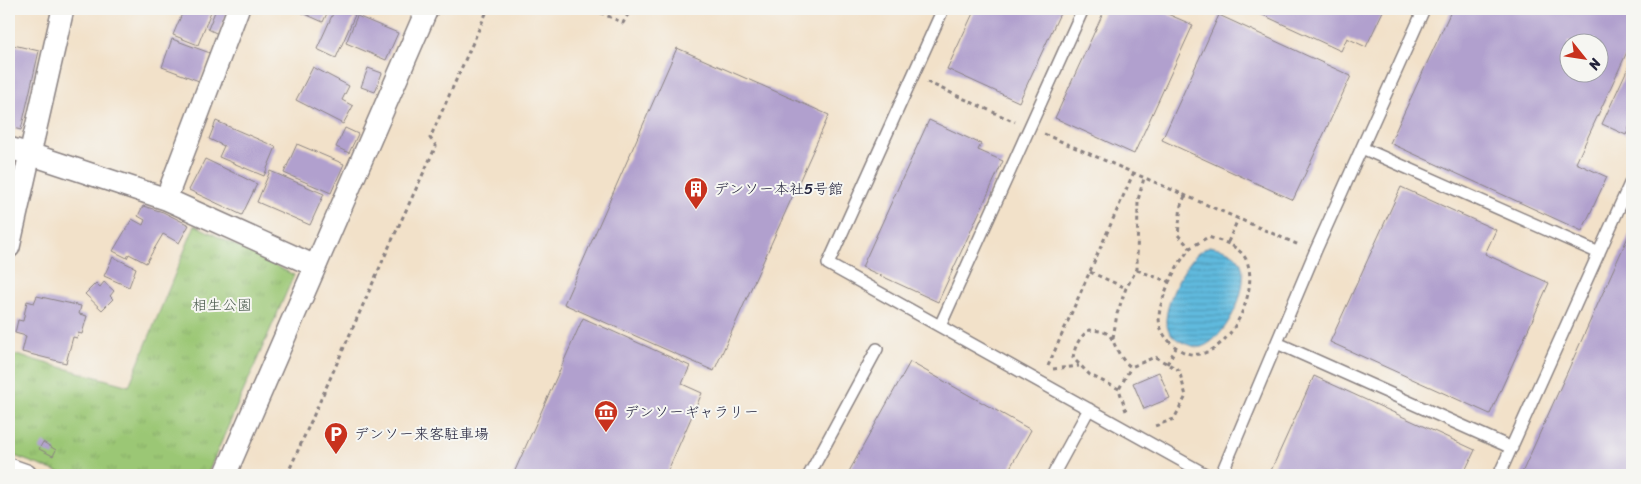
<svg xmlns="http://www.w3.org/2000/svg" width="1641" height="484" viewBox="0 0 1641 484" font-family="Sriracha,'Klee One',sans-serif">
<defs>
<pattern id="park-tufts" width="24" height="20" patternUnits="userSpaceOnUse" patternTransform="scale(1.25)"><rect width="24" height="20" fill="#9bc775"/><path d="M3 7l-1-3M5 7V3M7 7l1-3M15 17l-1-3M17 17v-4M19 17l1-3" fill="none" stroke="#85ab66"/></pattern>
<pattern id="water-rules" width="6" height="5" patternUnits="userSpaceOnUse" patternTransform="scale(1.25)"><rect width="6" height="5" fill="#60bade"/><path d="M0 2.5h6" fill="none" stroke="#4f97b5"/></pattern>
</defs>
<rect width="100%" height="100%" fill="#f6f6f2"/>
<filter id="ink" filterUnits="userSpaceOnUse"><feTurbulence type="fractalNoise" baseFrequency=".02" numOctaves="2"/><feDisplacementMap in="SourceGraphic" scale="10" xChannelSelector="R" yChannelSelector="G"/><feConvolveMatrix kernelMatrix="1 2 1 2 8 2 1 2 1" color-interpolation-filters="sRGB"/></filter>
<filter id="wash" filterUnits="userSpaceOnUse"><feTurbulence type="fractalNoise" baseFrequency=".0096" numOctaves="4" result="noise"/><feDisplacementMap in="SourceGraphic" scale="20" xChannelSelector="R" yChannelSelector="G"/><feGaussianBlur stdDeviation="1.12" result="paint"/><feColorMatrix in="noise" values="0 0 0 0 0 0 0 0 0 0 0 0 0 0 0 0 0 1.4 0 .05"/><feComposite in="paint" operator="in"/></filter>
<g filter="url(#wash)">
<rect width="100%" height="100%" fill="#f2e1c9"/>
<path fill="url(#park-tufts)" stroke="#5e7458" d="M195,225L294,275L207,475H66L9,454V353L129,386Z"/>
<path fill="url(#water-rules)" stroke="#416e8c" d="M1209,246C1219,248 1233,250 1239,260C1254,283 1226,340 1201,347C1198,348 1193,346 1190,345C1179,343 1165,332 1166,320C1167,300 1182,269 1196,255C1200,251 1205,249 1209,246Z"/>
<g id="blocks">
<path fill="#b1a0ce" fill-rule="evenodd" d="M184,9H212L198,45L173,35Z
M216,9L227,11L218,34L208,29Z
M297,9H329L323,22L296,10Z
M335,9H341L355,15L336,58L317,49Z
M975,9H1062L1019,102L947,69Z
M1105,9H1156L1193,25L1134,154L1055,118Z
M1250,9H1384L1366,47L1347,38L1341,51Z
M1452,9H1632V41L1576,163L1607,177L1582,231L1390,143ZM1568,42H1598V72H1568Z
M1219,15L1351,76L1293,200L1162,140Z
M357,16L398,33L386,60L346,43Z
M172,39L210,53L199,81L162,67Z
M9,44L39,51L21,130L9,127Z
M677,48L829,115L714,371L564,304Z
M1632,59V121L1626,135L1602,124Z
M313,67L349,86L342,100L353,106L343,124L296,100Z
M368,68L382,73L375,92L361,87Z
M929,120L981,144L978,150L1003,161L938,302L862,267Z
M216,121L276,147L264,176L219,157L224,146L209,139Z
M345,128L358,134L349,153L336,147Z
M297,144L344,164L331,193L284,173Z
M205,159L257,184L242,215L189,190Z
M270,171L324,194L310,225L257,202Z
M1401,187L1496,230L1485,254L1549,283L1490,414L1330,342Z
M143,206L163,212L189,225L179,243L163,234L146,263L129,254L127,258L113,251L132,219L143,225L145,220L138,216Z
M1632,228V475H1521Z
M113,257L136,268L129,287L104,276Z
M104,282L114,291L110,296L113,299L102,310L85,294L96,283L100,287Z
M37,296L81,306L79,314L87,316L82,334L78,333L77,338L73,337L66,363L22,352L26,336L15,333L18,320L23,321L27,301L34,303Z
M583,318L690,366L682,384L702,393L666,475H513Z
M910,362L1031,430L1006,475H847Z
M1159,372L1170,398L1144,409L1133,383Z
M1314,376L1475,450L1463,475H1269Z
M43,442L56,450L53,456L39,449Z"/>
</g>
</g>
<g filter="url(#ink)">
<use href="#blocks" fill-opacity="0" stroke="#8a8282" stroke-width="1"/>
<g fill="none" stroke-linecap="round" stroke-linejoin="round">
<g stroke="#8a8282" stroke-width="14">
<path id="lane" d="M943,9L828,264L1207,475
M1362,148L1599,253
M940,326L1083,9
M1277,343L1512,448
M809,475L877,349
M1053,475L1089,409
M1221,475L1315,252L1424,9
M1499,475L1632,179"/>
</g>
<g stroke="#8a8282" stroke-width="24">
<path id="street" d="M9,148L30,154L63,9
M166,199L315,266
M9,247L30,154L166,199L238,9
M9,469L26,475
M225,475L427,9"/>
</g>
<path stroke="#8a8282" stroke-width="3" stroke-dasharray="4 4" stroke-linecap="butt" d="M593,9L623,23L631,9
M927,82L1015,122
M1044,134L1299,245
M1185,196L1181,205L1178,235L1190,248
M1228,242L1238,219
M1137,270L1169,282C1161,305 1150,324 1172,344C1217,386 1267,289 1244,256C1235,244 1221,241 1208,237L1190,248L1178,265L1169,282
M1090,272L1126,288
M1113,338L1117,314L1126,288L1137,269L1138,200L1144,178
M1167,364L1176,348
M1048,366L1133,174
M1053,369L1079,366
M1119,389L1090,375L1073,358C1075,345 1079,338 1089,330C1115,331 1109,337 1120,355C1123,360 1127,364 1131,367L1155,357L1179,370L1186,396L1174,419L1155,426
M1126,411L1119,389L1131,367
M287,475L388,249L436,146L430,138L488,9"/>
<use href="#lane" stroke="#fff" stroke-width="11"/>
<use href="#street" stroke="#fff" stroke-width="21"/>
</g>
</g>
<defs>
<g id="building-pin" transform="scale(1.25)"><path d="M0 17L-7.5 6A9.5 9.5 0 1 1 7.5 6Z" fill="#c8321e" stroke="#f6f6f2"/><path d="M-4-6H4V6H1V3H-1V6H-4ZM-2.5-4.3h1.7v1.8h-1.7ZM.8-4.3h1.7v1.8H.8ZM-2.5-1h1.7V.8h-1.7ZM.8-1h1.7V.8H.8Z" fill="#fff"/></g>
<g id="museum-pin" transform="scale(1.25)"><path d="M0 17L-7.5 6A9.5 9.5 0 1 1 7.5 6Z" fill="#c8321e" stroke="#f6f6f2"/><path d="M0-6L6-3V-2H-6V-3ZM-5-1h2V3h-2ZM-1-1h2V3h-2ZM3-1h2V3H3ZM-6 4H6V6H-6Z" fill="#fff"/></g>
<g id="parking-pin" transform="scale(1.25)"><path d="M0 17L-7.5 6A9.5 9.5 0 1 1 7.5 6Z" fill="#c8321e" stroke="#f6f6f2"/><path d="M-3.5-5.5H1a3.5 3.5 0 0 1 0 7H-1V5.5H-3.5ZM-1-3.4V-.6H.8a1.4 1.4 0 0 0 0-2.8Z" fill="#fff"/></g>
</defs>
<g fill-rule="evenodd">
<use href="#building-pin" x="696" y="189"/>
<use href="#museum-pin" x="606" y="412"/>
<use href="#parking-pin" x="336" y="434"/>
</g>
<g text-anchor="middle" stroke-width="4" stroke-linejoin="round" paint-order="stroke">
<g font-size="15" fill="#22223b" stroke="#f6f6f2" text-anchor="start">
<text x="714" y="194">デンソー本社5号館</text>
<text x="624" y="417">デンソーギャラリー</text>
<text x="354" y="439">デンソー来客駐車場</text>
</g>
<g font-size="15" fill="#4c5c4f" stroke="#f6f6f2">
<text x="222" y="310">相生公園</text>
</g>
</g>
<rect width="1641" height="484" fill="none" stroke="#f6f6f2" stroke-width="30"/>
<g transform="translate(1584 58) rotate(120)"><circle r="24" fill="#f6f6f2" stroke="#a1a1a9"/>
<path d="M0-4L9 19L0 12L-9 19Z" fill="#c8321e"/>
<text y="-8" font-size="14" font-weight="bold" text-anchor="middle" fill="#22223b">N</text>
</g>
</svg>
